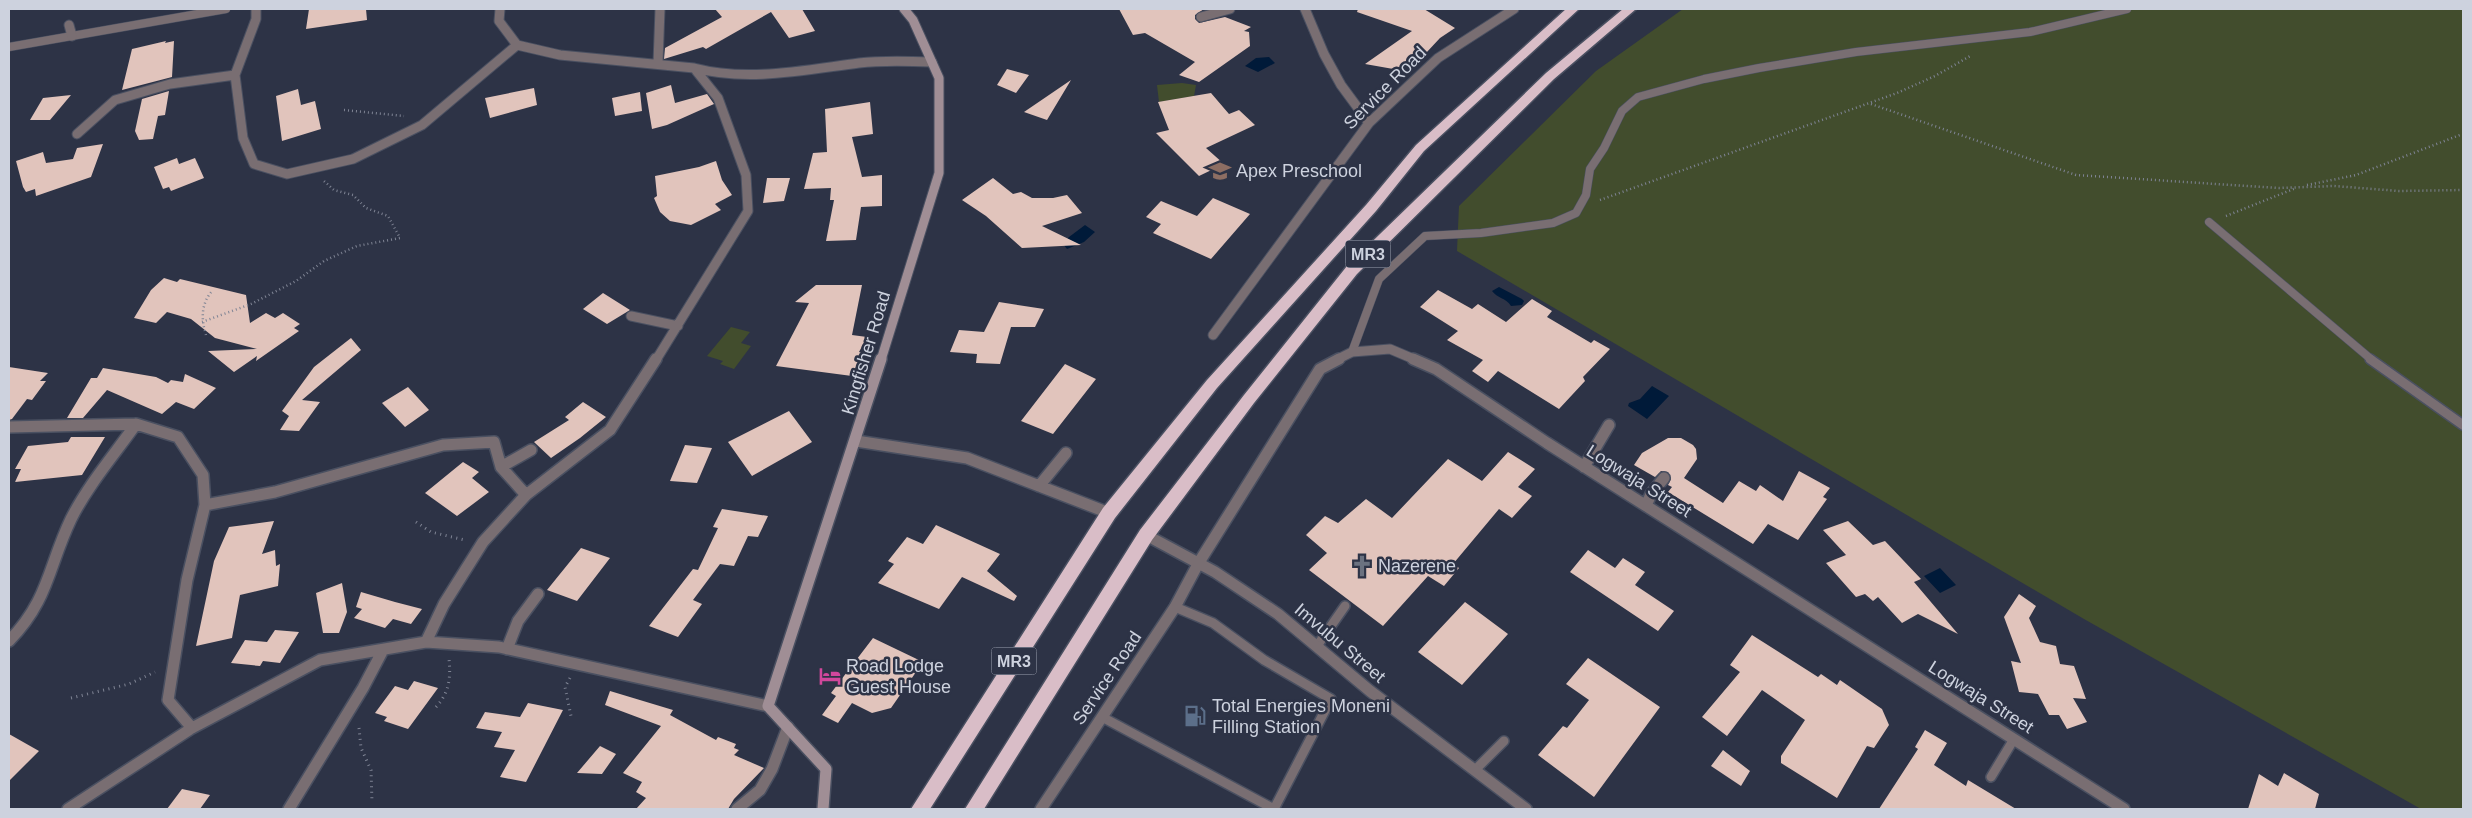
<svg xmlns="http://www.w3.org/2000/svg" width="2472" height="818" viewBox="0 0 2472 818" font-family="Helvetica,sans-serif">
<rect width="100%" height="100%" fill="#2d3346"/>
<path fill="#424d2d" d="M1683,9H2463V809H2421L2084,619L1457,251L1459,206L1596,71Z
M1182,83L1196,85L1194,96L1159,102L1157,85Z
M731,327L750,332L741,343L751,346L734,369L720,364L723,361L707,356Z"/>
<path fill="#001a39" d="M1269,57L1275,63L1258,72L1245,66L1256,58Z
M1085,225L1095,232L1084,242L1067,249L1063,244L1069,237Z
M1499,287L1522,299L1524,301L1522,305L1511,306C1506,298 1497,298 1492,291Z
M1652,386L1669,396L1647,419L1628,406L1629,403L1640,399Z
M1940,568L1956,585L1940,593L1924,576Z"/>
<path fill="#e1c4bc" d="M309,9H366L367,20L306,29Z
M715,9H802L815,31L789,38L771,12L706,49L703,47L664,59L665,48L722,17Z
M1119,9H1204L1195,15V19L1199,23L1225,17L1251,27L1244,31L1249,32L1250,46L1199,82L1179,75L1195,62L1145,33L1133,35Z
M1358,9H1424L1455,28L1440,38L1426,53L1422,52L1399,70L1365,64L1412,31L1357,12Z
M166,41L165,43L174,41L172,77L122,90L132,49Z
M1007,69L1029,75L1016,93L997,85Z
M1071,80L1047,120L1024,112Z
M671,85L675,103L707,94L714,104L667,125L652,129L646,93Z
M534,88L537,105L490,118L485,98Z
M298,89L301,105L315,101L321,129L282,141L276,96Z
M169,91L165,115L158,116L153,139L139,140L135,131L142,99Z
M640,92L642,111L615,116L612,98Z
M1211,93L1229,114L1239,110L1255,125L1206,148L1224,164L1199,176L1156,133L1169,130L1158,102Z
M71,95L50,120H30L43,98Z
M870,102L873,134L852,137L862,177L882,175V206L861,207L856,240L826,241L834,200H830L831,188L804,189L813,153L827,152L825,109Z
M103,144L91,177L36,196L35,189L26,192L23,187L16,161L43,152L46,163L73,159L77,148Z
M177,158L179,164L195,158L204,178L171,191L169,187L163,189L154,167Z
M716,161L722,180L732,195L715,204L721,210L691,225L670,221L660,212L654,198L657,196L655,176L699,167Z
M767,178H790L784,201L763,203Z
M993,178L1013,194L1021,192L1032,198H1053L1067,195L1082,213L1042,226L1081,245L1022,248L986,216L962,200Z
M1213,198L1250,214L1211,259L1153,233L1161,224L1146,217L1161,201L1197,216Z
M164,278L177,282L180,279L246,295L250,323L266,313L275,318L283,313L300,324L294,328L299,331L256,361L257,356L234,372L208,351L257,349L215,338L191,319L167,312L156,323L134,318L151,290Z
M816,285H862L852,335L867,337L859,352L862,353L852,376L776,366L809,303L795,302Z
M1438,290L1472,309L1478,304L1506,322L1532,299L1552,311L1547,317L1591,343L1594,340L1610,349L1583,377L1585,381L1559,409L1498,371L1488,382L1472,371L1483,360L1447,340L1458,331L1420,307Z
M603,293L630,310L607,324L583,309Z
M999,302L1044,309L1035,327H1011L1000,364L976,363L977,354L950,352L959,330L984,332Z
M351,338L361,350L302,400L320,402L299,431L280,430L289,416L282,411L314,367Z
M1065,364L1096,379L1053,434L1021,421Z
M9,367L48,373L40,381H46L32,400L27,399L12,419L9,420Z
M103,368L156,377L168,383L171,380L183,382L185,374L216,388L194,409L176,402L162,414L107,390L83,418H67L91,378H97Z
M408,387L429,410L405,427L382,403Z
M583,402L606,417L580,438L551,458L534,442L569,420L565,417Z
M789,411L812,442L752,476L728,442Z
M71,437H105L82,475L15,482L21,469H15L28,446L68,442Z
M1668,438H1681L1693,445L1696,449L1697,459L1684,478L1723,503L1739,481L1756,491L1760,485L1783,501L1799,471L1830,488L1823,497L1827,499L1798,540L1768,524L1753,544L1668,492L1672,487L1668,485L1671,479L1668,472L1661,471L1655,477L1634,465L1642,453Z
M685,445L712,448L697,483L670,481Z
M1508,452L1535,469L1518,487L1532,496L1512,518L1499,509L1453,564L1459,568L1444,586L1428,576L1383,626L1309,570L1327,553L1306,535L1325,516L1338,523L1366,499L1392,518L1448,459L1482,481Z
M463,462L479,472L472,478L489,492L457,516L425,493Z
M722,509L768,516L758,537L748,536L734,566L720,564L693,600L702,604L678,637L649,626L693,569L698,570L718,528L713,527Z
M274,521L262,554L275,550L276,566L280,564L278,586L240,595L232,638L196,646L214,561L229,527Z
M1848,521L1873,545L1885,541L1921,579L1914,582L1958,634L1918,614L1902,623L1878,597L1873,601L1865,594L1856,597L1826,563L1846,555L1823,530Z
M936,525L1000,554L987,571L1017,596L1014,601L962,577L939,609L878,583L894,564L888,561L907,537L923,544Z
M581,548L610,558L577,601L547,590Z
M1588,550L1615,568L1623,558L1645,572L1635,585L1674,611L1658,631L1570,572Z
M342,583L347,612L339,633H323L316,593Z
M361,592L395,602L422,609L411,624L393,619L385,628L354,618L362,609L356,607Z
M2019,594L2036,606L2029,618L2040,642L2056,646L2060,664L2074,666L2086,699L2073,698L2087,722L2067,729L2059,715H2049L2038,694L2019,692L2011,661L2021,663L2004,617Z
M1465,602L1508,634L1462,685L1418,652Z
M275,630L299,632L280,663L263,661L260,666L231,663L245,640L267,642Z
M1752,635L1818,677L1821,674L1837,685L1840,680L1882,709L1889,725L1874,748L1867,746L1837,798L1781,763V756L1805,720L1762,690L1727,736L1702,717L1740,672L1730,665Z
M873,638L923,662L891,708L872,713L852,703L838,723L822,715L836,696L831,693Z
M1588,658L1660,707L1594,797L1538,755L1563,726L1567,728L1589,700L1566,684Z
M414,681L438,688L408,729L384,721L387,717L375,713L395,686L408,690Z
M610,691L673,710L670,715L716,740L718,737L736,744L734,748L739,750L734,755L764,768L734,799L728,809H636L646,798L636,792L642,782L623,773L661,726L605,705Z
M528,703L563,710L526,782L500,777L515,750L494,747L502,732L476,728L485,712L520,717Z
M1925,730L1947,743L1934,765L1966,786L1968,780L2016,809H1879L1918,749L1915,747Z
M9,734L39,751L9,781Z
M600,746L616,754L602,774L577,773Z
M1723,750L1750,771L1741,786L1711,766Z
M2284,773L2319,794L2315,809H2248L2259,774L2278,786Z
M182,789L210,795L200,809H167Z"/>
<g fill="none" stroke-linecap="round" stroke-linejoin="round">
<g stroke="#4a5061" stroke-width="9">
<path id="lane-far1" d="M9,47L226,9
M2209,222L2372,360
M1352,352L1379,279L1425,236L1481,233L1553,223L1576,213L1586,195L1590,169L1604,148L1622,111L1638,97L1704,79L1759,68L1856,52L2030,32L2127,9"/>
</g>
<g stroke="#4a5061" stroke-width="12">
<path id="lane" d="M2370,359L2463,425
M1317,646L1345,606
M1102,717L1274,809L1331,699L1264,660L1213,623L1175,607
M1475,770L1504,741
M1991,777L2014,739"/>
</g>
<g stroke="#4a5061" stroke-width="11">
<path id="street-far1" d="M256,9V19L235,75L243,138L254,164L287,174L353,159L422,125L517,45
M500,9L499,21L517,45L560,55L694,68L718,98L746,175L748,211L656,360
M1305,9L1324,54L1341,85L1369,123
M1201,17L1230,9
M69,25L72,36
M658,63L660,9
M694,68C748,82 804,70 859,63C883,60 907,61 932,62
M77,134L115,100L170,84L235,75
M631,316L678,326
M1213,335L1369,123L1438,58L1514,9
M1336,360L1352,352L1390,349L1416,360"/>
</g>
<g stroke="#4a5061" stroke-width="14">
<path id="street" d="M1413,359L1436,369L1547,443L2124,809
M9,427L136,424L178,437L203,475L205,505L187,580L168,700L192,728
M856,441L967,458L1109,513
M501,467L531,450
M1584,467L1609,425
M1039,486L1066,453
M205,505L275,492L443,445L494,442L501,467L526,495
M1646,506L1651,494L1664,478
M1146,535L1215,572L1278,614L1370,691L1526,809
M9,641C49,600 48,567 71,519C88,485 114,455 136,424
M426,642L444,604L483,542L526,495L610,430L656,359
M507,649L518,621L538,594
M68,809L192,728L320,660L426,642L499,647L768,706
M289,809L363,688L383,650
M737,809L760,790L772,769L788,727
M1041,809L1175,607L1198,564L1320,369L1339,359"/>
</g>
<g stroke="#4a5061" stroke-width="11">
<path id="secondary-far1" d="M881,360L939,173V78L913,20L904,9"/>
</g>
<g stroke="#4a5061" stroke-width="14">
<path id="secondary" d="M823,809L826,769L768,706L881,359"/>
</g>
<g stroke="#4a5061" stroke-width="3">
<path id="highway" d="M1566,9H1579L1424,151L1376,211L1217,388L1115,518L930,809H911L1103,508L1207,380L1366,205L1416,145Z
M1623,9H1636L1554,79L1357,274L1254,403L1152,540L984,809H965L1140,530L1244,395L1347,266L1546,73Z"/>
</g>
<path stroke="#7f8494" stroke-width="2.5" stroke-dasharray="1 3" stroke-linecap="butt" d="M1871,104L2076,175L2279,188L2334,186L2399,191L2463,190
M344,110L404,116
M2307,185L2356,175L2460,135
M1600,200L1897,93L1935,76L1972,55
M2226,216L2296,188
M202,322L251,304L296,281L324,261L357,246L400,238L388,216L366,208L353,195L334,190L324,181
M206,335C201,319 201,304 212,291"/>
<path stroke="#7f8494" stroke-width="3" stroke-dasharray="1 4.5" stroke-linecap="butt" d="M416,522L431,532L465,540
M570,678L565,687L571,716
M71,698L129,684L155,672
M436,707C449,693 451,678 449,659
M359,728L361,748L371,770L372,802"/>
<use href="#lane-far1" stroke="#796e72" stroke-width="8"/>
<use href="#lane" stroke="#796e72" stroke-width="9"/>
<use href="#street-far1" stroke="#796e72" stroke-width="9"/>
<use href="#street" stroke="#796e72" stroke-width="11"/>
<use href="#secondary-far1" stroke="#a08e95" stroke-width="9"/>
<use href="#secondary" stroke="#a08e95" stroke-width="11"/>
<use href="#highway" fill="#d9bdc7" fill-rule="evenodd"/>
</g>
<defs>
<g id="school-bare" transform="scale(1.725)"><path d="M0-5L7-2L0 1L-7-2ZM-4 1L0 2.5L4 1V4Q0 6-4 4Z" fill="#8d6e63" stroke="#2d3346" stroke-width="2.5" paint-order="stroke"/></g>
<g id="church-bare" transform="scale(1.725)"><path d="M-1.2-6h2.4v3.5h3.3v2.4h-3.3V6h-2.4V-.1h-3.3v-2.4h3.3Z" fill="#6b7280" stroke="#2d3346" stroke-width="2.5" paint-order="stroke"/></g>
<g id="hotel-bare" transform="scale(1.725)"><path d="M-6-4.5h1.5V1H6V5H4.5V3h-9V5H-6ZM-4 0a1.8 1.8 0 1 1 3.6 0ZM.5 0V-2.5h3Q6-2.5 6 0Z" fill="#d1479c" stroke="#2d3346" stroke-width="2.5" paint-order="stroke"/></g>
<g id="fuel-bare" transform="scale(1.725)"><path d="M-5.5-6h7V0h2V4h1.3V-2.5L3-4.5l.8-.8L6-3V5H2.5V1h-1V6h-7ZM-4.2-4.7v3.2H.2V-4.7Z" fill="#5c6f8a" stroke="#2d3346" stroke-width="2.5" paint-order="stroke"/></g>
</defs>
<g fill-rule="evenodd">
<use href="#school-bare" x="1220" y="171"/>
<use href="#church-bare" x="1362" y="566"/>
<use href="#hotel-bare" x="830" y="676"/>
<use href="#fuel-bare" x="1195" y="716"/>
</g>
<g text-anchor="middle" stroke-width="5" stroke-linejoin="round" paint-order="stroke">
<g fill="#2d3346" stroke="#9da2b0" stroke-width="1">
<rect x="1345.5" y="240.5" width="45" height="27" rx="4"/>
<rect x="991.5" y="647.5" width="45" height="27" rx="4"/>
</g>
<g font-size="16" font-weight="bold" fill="#cdd2de">
<text x="1368" y="260">MR3</text>
<text x="1014" y="667">MR3</text>
</g>
<g font-size="18" fill="#cdd2de" stroke="#2d3346">
<text transform="translate(1385 88) rotate(-45)" y="6">Service Road</text>
<text transform="translate(866 353) rotate(-73)" y="6">Kingfisher Road</text>
<text transform="translate(1639 481) rotate(32)" y="6">Logwaja Street</text>
<text transform="translate(1340 643) rotate(40)" y="6">Imvubu Street</text>
<text transform="translate(1107 678) rotate(-56)" y="6">Service Road</text>
<text transform="translate(1981 697) rotate(32)" y="6">Logwaja Street</text>
</g>
<g font-size="18" fill="#cdd2de" stroke="#2d3346" text-anchor="start">
<text x="1236" y="177">Apex Preschool</text>
<text x="1378" y="572">Nazerene</text>
<text x="846" y="672">Road Lodge<tspan x="846" dy="21">Guest House</tspan></text>
<text x="1212" y="712">Total Energies Moneni<tspan x="1212" dy="21">Filling Station</tspan></text>
</g>
</g>
<rect width="2472" height="818" fill="none" stroke="#cdd2de" stroke-width="20"/>
</svg>
